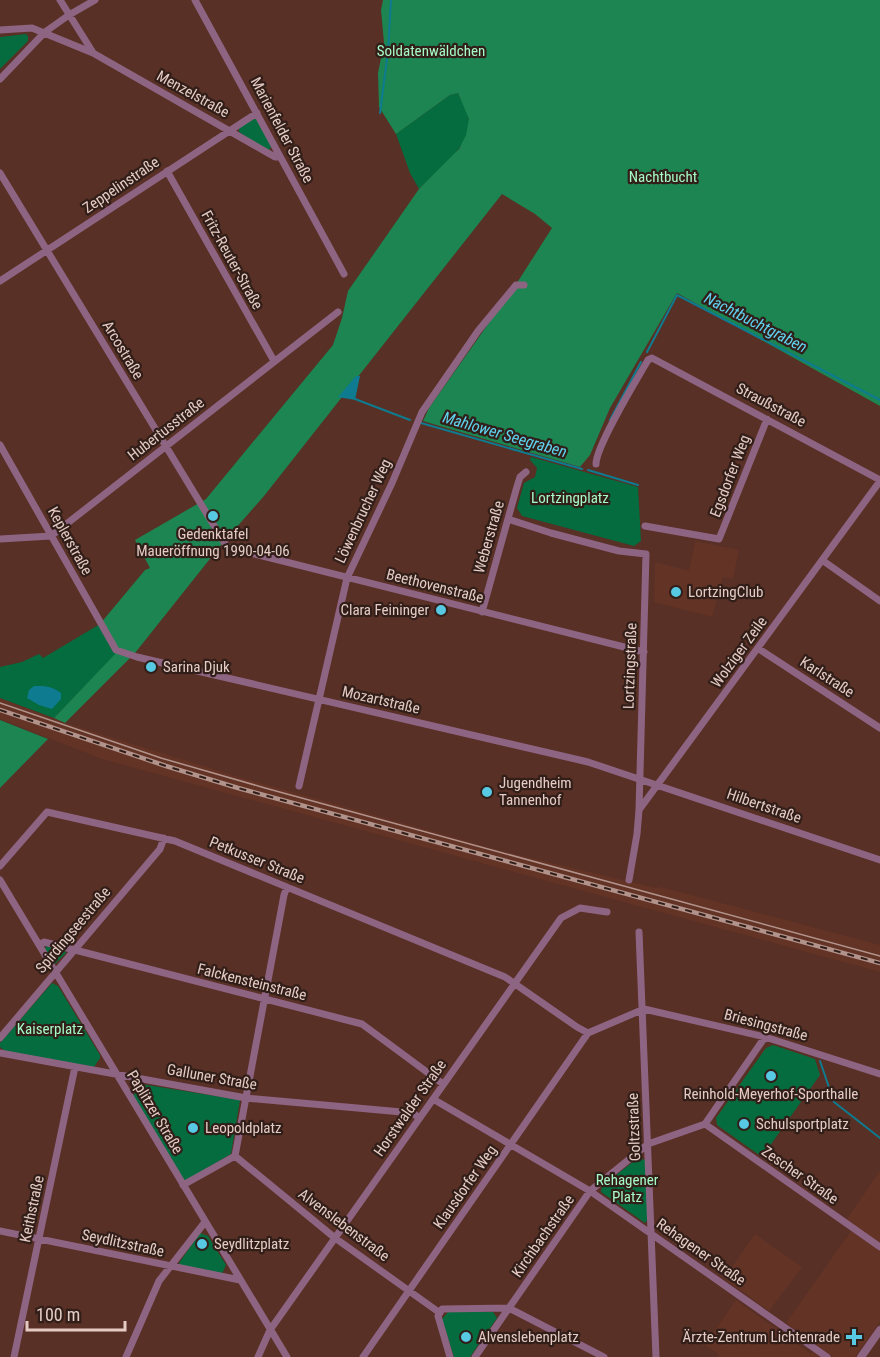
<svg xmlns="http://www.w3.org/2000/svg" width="880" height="1357" viewBox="0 0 880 1357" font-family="'Roboto Condensed',sans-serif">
<rect width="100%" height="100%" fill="#583025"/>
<path fill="#633326" d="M695,541L739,550L733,579L723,577L712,617L654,602L655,562L689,571Z
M0,698L65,723L242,778L502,851L656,888L661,887L880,945V972L102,759L0,719Z
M880,1171V1244L846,1220Z
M851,1231L880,1251V1322L855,1357H833L786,1323Z
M755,1234L802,1267L769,1311L724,1278Z
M736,1300L811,1354L813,1352L821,1357H717L719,1354L705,1345Z"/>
<path fill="#046c3e" d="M26,34L28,36V41L0,69V37Z
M458,93C461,101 468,111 469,120C470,148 437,171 419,189L410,173L396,134L450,95Z
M257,117L272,146L268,151L239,132V127Z
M531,457L638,487L641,541L634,546L522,516L517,508L524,483L535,477L537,468L530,460Z
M100,624L117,653L54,718L0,698V667L22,662L39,654L43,658Z
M46,946L65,951L66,953L55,964L45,949Z
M52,983L58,986L100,1055V1058L94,1067L5,1051L0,1047V1043Z
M773,1045L815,1059L820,1075L762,1157L717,1125L716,1118L766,1048Z
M141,1084L240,1100L231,1154L185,1181L183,1180L133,1096Z
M638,1158L645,1160L648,1219L645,1223L601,1192L602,1186Z
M200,1233L208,1236L226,1265L222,1274L182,1266L179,1263Z
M448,1312H493L497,1318L470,1357H454L442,1319Z"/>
<path fill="#1c8551" d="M383,0H880V406L677,293L610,408L590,455L580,467L423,421L429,408L515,286L552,228L535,214L502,194L264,496L221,545L135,653L65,723L54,718L116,653L100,624L145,570L150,568L135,540L206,499L333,345L342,318L348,291L419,189L459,149L466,135L469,119L458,93L450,95L396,134L379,107L378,73L384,43L381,10Z
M0,720L48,739L0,788Z"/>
<path fill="#0e7b90" d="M356,376H360L355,400L338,397Z
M34,686C45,686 52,686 61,693V699L52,709L39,705L27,698L29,690Z"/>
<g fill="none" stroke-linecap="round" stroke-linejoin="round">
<path stroke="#0e7b90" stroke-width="2" d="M380,113L388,51L391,0
M647,352L677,295L880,400
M355,399L410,420
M610,420L641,362
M421,423L582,469
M588,470L638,485
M820,1061L834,1102L880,1138"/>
<path stroke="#8e6483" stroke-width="7" d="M60,0L92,51
M195,0L344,274
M0,30L32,28L93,53L275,157H280
M0,79L45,32L69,15L95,0
M167,171L274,361
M0,173L227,547L644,652
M0,281L257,113
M0,445L116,650L137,657L588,762L880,860
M596,464C596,446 637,379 648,360L652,358L880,480
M508,519L551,533L619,551L646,554L639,810L637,834L629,880
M645,526L719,539L767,419
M0,539L51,536L338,312
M822,560L880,601
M482,612L516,490L520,477L526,472
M759,649L880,728
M299,786L347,578L392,483L422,412L478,331L516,285H524
M639,810L880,481
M0,866L47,812L175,841L505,977L577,1027L588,1033L644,1009
M0,880L287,1357
M639,932L656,1357
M39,945L44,942L362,1024L443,1084
M644,1009L765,1037L880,1074
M0,1038L160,849L164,838
M0,1053L246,1098L413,1113L419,1118
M433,1099L590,1191L827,1357
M705,1124L880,1247
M235,1156L335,1238L440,1313
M183,1185L235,1156L284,895L287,887
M0,1231L240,1280
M14,1357L75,1067
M126,1357L159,1281L205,1222
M258,1357L270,1330L561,918L580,908L607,912
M363,1357L588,1033
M450,1357L438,1316L442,1309L509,1308L604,1357
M475,1357L590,1191L648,1144L705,1124L765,1037"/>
<path stroke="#8e6483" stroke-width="8" d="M861,1357L880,1330"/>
<path stroke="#b2938b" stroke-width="1.5" d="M0,703L161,758L265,788L880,956"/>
<g stroke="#b2938b" stroke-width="4.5">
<path id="rail" d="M0,710L166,766L238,788L880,963"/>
</g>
<use href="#rail" stroke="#311e19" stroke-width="2" stroke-dasharray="7" stroke-linecap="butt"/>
</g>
<g fill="#58c9e3" stroke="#311e19" stroke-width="2">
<circle cx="213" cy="516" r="6"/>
<circle cx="676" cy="592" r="6"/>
<circle cx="441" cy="610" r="6"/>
<circle cx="151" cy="667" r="6"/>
<circle cx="487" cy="792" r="6"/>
<circle cx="771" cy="1076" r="6"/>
<circle cx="744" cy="1124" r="6"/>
<circle cx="193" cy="1128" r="6"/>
<circle cx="202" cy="1244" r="6"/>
<circle cx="466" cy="1337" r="6"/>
<path d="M851 1328h6v6h6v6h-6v6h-6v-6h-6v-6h6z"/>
</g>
<g text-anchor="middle" stroke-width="4.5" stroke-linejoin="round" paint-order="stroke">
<g font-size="15" fill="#a6fac5" stroke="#311e19">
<text x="431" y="56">Soldatenwäldchen</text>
<text x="663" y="182">Nachtbucht</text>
<text x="570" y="503">Lortzingplatz</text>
<text x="50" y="1034">Kaiserplatz</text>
<text x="627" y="1185">Rehagener<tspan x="627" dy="17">Platz</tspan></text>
</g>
<g font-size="15" fill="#e5cbc4" stroke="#311e19">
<text transform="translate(193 94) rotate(29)" y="5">Menzelstraße</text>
<text transform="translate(282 130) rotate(62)" y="5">Marienfelder Straße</text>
<text transform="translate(121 185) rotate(-34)" y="5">Zeppelinstraße</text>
<text transform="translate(232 260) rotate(61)" y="5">Fritz-Reuter-Straße</text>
<text transform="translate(123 350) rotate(59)" y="5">Arcostraße</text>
<text transform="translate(771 405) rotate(28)" y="5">Straußstraße</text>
<text transform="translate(166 429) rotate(-38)" y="5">Hubertusstraße</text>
<text transform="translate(730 476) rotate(-69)" y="5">Egsdorfer Weg</text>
<text transform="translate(363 511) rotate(-65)" y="5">Löwenbrucher Weg</text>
<text transform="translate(489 537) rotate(-74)" y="5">Weberstraße</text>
<text transform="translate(70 541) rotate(61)" y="5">Keplerstraße</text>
<text transform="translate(435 586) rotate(14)" y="5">Beethovenstraße</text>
<text transform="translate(739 652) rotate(-54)" y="5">Wolziger Zeile</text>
<text transform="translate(630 666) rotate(-88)" y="5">Lortzingstraße</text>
<text transform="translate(827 677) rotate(33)" y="5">Karlstraße</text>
<text transform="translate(381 700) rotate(13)" y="5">Mozartstraße</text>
<text transform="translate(764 806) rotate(19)" y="5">Hilbertstraße</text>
<text transform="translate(257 860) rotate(22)" y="5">Petkusser Straße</text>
<text transform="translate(73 930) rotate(-50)" y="5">Spirdingseestraße</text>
<text transform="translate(252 982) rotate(14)" y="5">Falckensteinstraße</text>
<text transform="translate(766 1025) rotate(15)" y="5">Briesingstraße</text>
<text transform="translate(212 1077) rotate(10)" y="5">Galluner Straße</text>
<text transform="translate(410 1108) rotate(-55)" y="5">Horstwalder Straße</text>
<text transform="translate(155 1112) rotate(59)" y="5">Paplitzer Straße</text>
<text transform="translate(634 1127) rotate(-92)" y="5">Goltzstraße</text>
<text transform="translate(800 1175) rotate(35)" y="5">Zescher Straße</text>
<text transform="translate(465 1187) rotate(-55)" y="5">Klausdorfer Weg</text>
<text transform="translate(32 1209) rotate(-78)" y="5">Keithstraße</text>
<text transform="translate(344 1225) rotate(37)" y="5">Alvenslebenstraße</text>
<text transform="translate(543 1236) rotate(-55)" y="5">Kirchbachstraße</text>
<text transform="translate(123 1243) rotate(12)" y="5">Seydlitzstraße</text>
<text transform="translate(701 1252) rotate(35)" y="5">Rehagener Straße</text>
</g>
<g font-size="15" fill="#e5cbc4" stroke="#311e19" text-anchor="start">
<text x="213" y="539" text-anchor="middle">Gedenktafel<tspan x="213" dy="17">Maueröffnung 1990-04-06</tspan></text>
<text x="688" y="597">LortzingClub</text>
<text x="429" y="615" text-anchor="end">Clara Feininger</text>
<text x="163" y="672">Sarina Djuk</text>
<text x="499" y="788">Jugendheim<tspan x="499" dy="17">Tannenhof</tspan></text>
<text x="771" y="1099" text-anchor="middle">Reinhold-Meyerhof-Sporthalle</text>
<text x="756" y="1129">Schulsportplatz</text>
<text x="205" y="1133">Leopoldplatz</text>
<text x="214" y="1249">Seydlitzplatz</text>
<text x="478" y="1342">Alvenslebenplatz</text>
<text x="840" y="1342" text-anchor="end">Ärzte-Zentrum Lichtenrade</text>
</g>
<g font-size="16" font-style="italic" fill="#60d3ef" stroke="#311e19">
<text transform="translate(756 322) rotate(27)" y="6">Nachtbuchtgraben</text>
<text transform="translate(505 434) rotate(16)" y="6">Mahlower Seegraben</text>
</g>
</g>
<path d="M27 1321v9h98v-9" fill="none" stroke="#e5cbc4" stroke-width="3"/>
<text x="36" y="1321" font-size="18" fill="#e5cbc4" stroke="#311e19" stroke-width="4.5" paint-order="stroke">100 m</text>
</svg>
